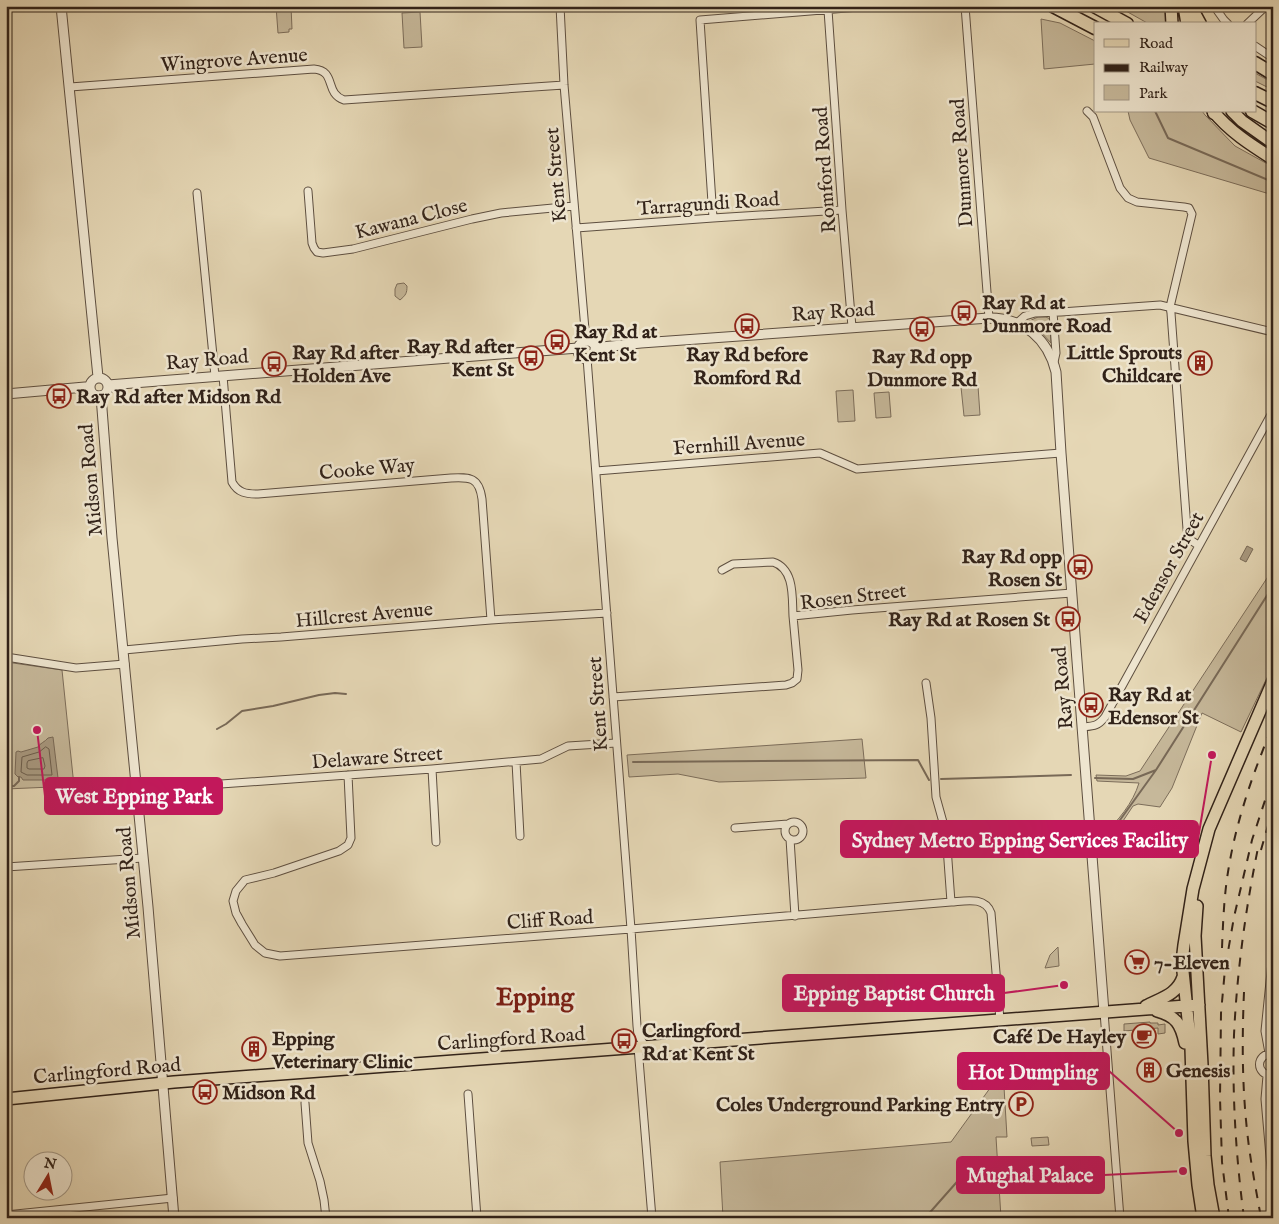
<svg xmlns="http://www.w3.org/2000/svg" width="1279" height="1224" viewBox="0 0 1279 1224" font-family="'IM FELL English',serif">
<rect width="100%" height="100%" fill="#e5d7b5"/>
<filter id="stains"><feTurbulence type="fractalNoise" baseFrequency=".004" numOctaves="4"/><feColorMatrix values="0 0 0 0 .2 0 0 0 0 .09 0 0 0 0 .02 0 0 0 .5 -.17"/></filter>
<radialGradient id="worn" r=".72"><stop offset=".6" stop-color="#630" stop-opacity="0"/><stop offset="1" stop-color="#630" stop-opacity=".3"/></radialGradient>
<path fill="#c6b89a" stroke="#7c6d5a" d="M276,6H291L292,29H289V32L278,33Z
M1117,6H1165L1167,24H1149Z
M420,12L422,47L404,48L402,13Z
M1041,19L1060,23L1095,41V64L1044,69Z
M1255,73L1273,83V90L1255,81Z
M1128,111H1202L1205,115L1235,146L1273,167V195L1149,158L1130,120Z
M404,283L407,286C407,293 406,295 400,300L395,296V289L397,284Z
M1038,317H1046L1050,319L1051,343L1040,331L1027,322Z
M978,386L980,415L964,416L961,387Z
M853,390L855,421L838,422L836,391Z
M889,392L891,417L876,418L874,393Z
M1273,569V665L1241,732L1202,713L1172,788L1160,807L1138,804L1133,806L1103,851L1102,836C1118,821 1133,803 1139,783L1097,781L1096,775L1126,776L1140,771Z
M6,662L62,670L74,786L6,789Z
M862,739L866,778L719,782L678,774L629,777L627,755Z
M1058,947L1059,966L1045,968L1050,955Z
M1150,1022V1023H1158V1025L1165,1024V1033L1158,1034V1028L1124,1031V1024Z
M993,1084L1004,1087L1007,1137H996L1001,1218H723L720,1162L951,1142Z
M1048,1137L1049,1145L1032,1146L1031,1138Z"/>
<path fill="#a89980" stroke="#786957" d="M1247,546L1253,549L1246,562L1240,559Z
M53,737L58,778L54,780H23L21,777H18L15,774L16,752L18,751L21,752L38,747C40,743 45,742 48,738Z"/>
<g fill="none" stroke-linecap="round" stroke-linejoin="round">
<path stroke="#6c5e4c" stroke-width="1" d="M46,747L49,749L52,775H27L21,772L22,757L39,752Z
M43,758L45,766L44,769H29L27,768V763L28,761Z"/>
<path stroke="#786957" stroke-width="2" d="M1155,111L1168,138L1273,182
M217,729L226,724L242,711L273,706L319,695L335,693L346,694
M633,762L918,760L929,780
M1095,778L1133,779L1156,770
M941,779L1071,775
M6,786H14L19,781V777
M1102,845L1156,770L1273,586
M925,1218L963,1175"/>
<g stroke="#5e4f40" stroke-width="9">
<path id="minor" d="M560,6L564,85L586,341
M965,6L989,318
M1214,6L1224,20L1228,24
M828,10L842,210L852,327
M1247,24L1266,6
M1255,46L1273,58
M70,87L314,69C337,71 324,93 344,100L564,85
M1087,111L1093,117L1120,188L1128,198L1137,202L1184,207L1189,208L1192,214L1170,307L1171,313L1187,529L1189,539L1198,545
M308,191L312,243L314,248L317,252L323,253L353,249L472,219L501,213L574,206
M197,193L215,376
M713,218L700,20L871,6
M576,228L713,218L842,210
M1053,312L1056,353L1054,362
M1017,323L1025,316L1035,313L1061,312L1160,305L1273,332
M587,358L631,929L637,1026L638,1035L645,1046
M223,376L232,482C238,493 246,494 258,494L451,478C470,477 479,477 482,499L491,620
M596,471L820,453L857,469L1061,453
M722,570L733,564L773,562C795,569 792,598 793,616
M124,650L242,639L281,637L491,620L607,613
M6,657L76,668L125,664
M926,683L931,718L936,797L946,833L951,902
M613,697L786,685L792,683L797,679L798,670L793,616L852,610L1072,593
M1083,727C1094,726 1098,726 1105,717L1273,411
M516,762L520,836
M432,769L436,842
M348,775L351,838L348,845L339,851L274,873L245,880L236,891L233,901L236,913L242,924L255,945L265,953L280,956L631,929L951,902C965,901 985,896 991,913L1000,1020
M137,790L432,769L541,759L568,746L616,743
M785 831a9 9 0 1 1 18 0a9 9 0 1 1-18 0Z
M735,828L788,824
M790,839L795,916
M6,867L143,858
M1104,1012L1120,1218
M638,1047L652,1218
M1269,1053L1265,1031L1273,952
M1273,1053C1255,1054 1255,1075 1273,1076
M1267,1076L1265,1099L1271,1168L1273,1179
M468,1094L477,1218
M305,1103L308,1143L320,1181L324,1200L326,1218
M6,1215L173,1198"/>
</g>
<g stroke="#5e4f40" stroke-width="11">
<path id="tertiary" d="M61,6L98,377
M578 350a9 9 0 1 1 18 0a9 9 0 1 1-18 0Z
M595,349L602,347L641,343L989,318C1024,318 1048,339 1056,372L1061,453L1104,1012
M90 387a9 9 0 1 1 18 0a9 9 0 1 1-18 0Z
M108,385L578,348
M6,394L85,387L90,388
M101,396L112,538L148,907L174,1218"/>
</g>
<g stroke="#312219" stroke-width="14">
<path id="primary" d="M1171,6L1172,24
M1184,6L1187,24
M1213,111C1229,131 1251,145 1273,159
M1232,111L1242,121L1273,143
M1197,906L1195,936L1202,1065L1205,1156L1208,1185L1214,1218
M1146,1006C1161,998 1177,995 1183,977
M1157,1011C1176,1016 1181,1024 1185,1043
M6,1099L174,1082L1199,1005
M1203,1218L1198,1185L1194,1141L1191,1048L1182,962L1184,945L1193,889L1209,829L1273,681"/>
</g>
<g stroke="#312219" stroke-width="15">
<path id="motorway" d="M1053,6L1095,28
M1094,6L1127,24
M1193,6L1194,13L1200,24
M1255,63L1273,74
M1255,93L1273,102
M1214,111V113
M1252,111L1273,123"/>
</g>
<use href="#minor" stroke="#eee5cf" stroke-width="7"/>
<use href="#tertiary" stroke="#eee5cf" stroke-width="9"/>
<use href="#primary" stroke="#e5d7b5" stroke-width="11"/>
<use href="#motorway" stroke="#e5d7b5" stroke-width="12"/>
<path stroke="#312219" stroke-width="2" stroke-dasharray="9 9" stroke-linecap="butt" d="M1261,850L1273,808
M1222,948C1223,923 1224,897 1228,872C1236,821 1253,773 1273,725
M1244,992C1242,1038 1242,1084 1247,1130C1250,1160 1256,1189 1261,1218
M1229,1218L1222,1162L1220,1098L1221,1013L1225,969L1234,917L1252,840L1273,776
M1244,1218C1236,1157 1232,1096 1234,1035C1237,970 1246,906 1259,843"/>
</g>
<defs>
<g id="bus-ring" transform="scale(1.25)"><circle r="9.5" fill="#eee5cf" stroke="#8f2418" stroke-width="1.5"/><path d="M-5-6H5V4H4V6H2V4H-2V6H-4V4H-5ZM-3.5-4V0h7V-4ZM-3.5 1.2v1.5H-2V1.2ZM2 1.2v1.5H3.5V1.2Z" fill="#8f2418"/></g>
<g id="building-ring" transform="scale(1.25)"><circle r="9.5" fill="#eee5cf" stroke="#8f2418" stroke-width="1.5"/><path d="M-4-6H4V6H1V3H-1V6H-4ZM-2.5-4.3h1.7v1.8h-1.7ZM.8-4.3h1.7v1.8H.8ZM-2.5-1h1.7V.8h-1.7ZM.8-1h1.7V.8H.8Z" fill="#8f2418"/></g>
<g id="supermarket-ring" transform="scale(1.25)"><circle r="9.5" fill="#eee5cf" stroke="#8f2418" stroke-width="1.5"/><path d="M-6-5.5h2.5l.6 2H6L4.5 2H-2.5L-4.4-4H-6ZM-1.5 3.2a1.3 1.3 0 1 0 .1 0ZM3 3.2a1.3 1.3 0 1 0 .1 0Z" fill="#8f2418"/></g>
<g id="cafe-ring" transform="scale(1.25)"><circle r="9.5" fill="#eee5cf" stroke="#8f2418" stroke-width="1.5"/><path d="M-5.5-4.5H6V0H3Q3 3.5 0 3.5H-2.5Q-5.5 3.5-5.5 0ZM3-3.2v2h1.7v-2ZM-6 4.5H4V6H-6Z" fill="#8f2418"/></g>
<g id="parking-ring" transform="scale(1.25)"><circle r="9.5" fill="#eee5cf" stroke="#8f2418" stroke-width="1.5"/><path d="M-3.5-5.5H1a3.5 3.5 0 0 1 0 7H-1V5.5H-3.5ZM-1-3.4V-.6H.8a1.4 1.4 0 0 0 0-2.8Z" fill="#8f2418"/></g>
</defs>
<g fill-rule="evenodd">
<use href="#bus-ring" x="964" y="313"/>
<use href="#bus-ring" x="747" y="326"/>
<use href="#bus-ring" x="922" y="329"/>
<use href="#bus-ring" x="557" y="342"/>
<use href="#bus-ring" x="531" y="358"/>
<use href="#building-ring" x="1200" y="363"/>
<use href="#bus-ring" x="274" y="364"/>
<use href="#bus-ring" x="59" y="396"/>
<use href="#bus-ring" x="1080" y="567"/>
<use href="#bus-ring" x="1068" y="619"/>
<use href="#bus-ring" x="1091" y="705"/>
<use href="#supermarket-ring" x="1137" y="962"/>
<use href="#cafe-ring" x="1144" y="1036"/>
<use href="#bus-ring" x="624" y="1041"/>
<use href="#building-ring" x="254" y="1049"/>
<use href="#building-ring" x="1149" y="1070"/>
<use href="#bus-ring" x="205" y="1092"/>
<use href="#parking-ring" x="1021" y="1104"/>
</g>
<g text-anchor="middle" stroke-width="5" stroke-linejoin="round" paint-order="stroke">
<g font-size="20" fill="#312219" stroke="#eee5cf">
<text transform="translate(234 59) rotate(-4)" y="7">Wingrove Avenue</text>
<text transform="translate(961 163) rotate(-94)" y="7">Dunmore Road</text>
<text transform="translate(824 170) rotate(-94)" y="7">Romford Road</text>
<text transform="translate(555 175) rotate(-95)" y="7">Kent Street</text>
<text transform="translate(708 203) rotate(-4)" y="7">Tarragundi Road</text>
<text transform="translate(411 218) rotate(-14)" y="7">Kawana Close</text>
<text transform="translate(833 311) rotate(-4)" y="7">Ray Road</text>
<text transform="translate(207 359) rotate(-5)" y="7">Ray Road</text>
<text transform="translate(739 443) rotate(-4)" y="7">Fernhill Avenue</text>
<text transform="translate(367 468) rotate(-5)" y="7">Cooke Way</text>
<text transform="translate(90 480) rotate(-95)" y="7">Midson Road</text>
<text transform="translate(1168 567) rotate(-61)" y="7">Edensor Street</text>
<text transform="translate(853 596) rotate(-7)" y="7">Rosen Street</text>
<text transform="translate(364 614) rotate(-5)" y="7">Hillcrest Avenue</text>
<text transform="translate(1062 688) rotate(-95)" y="7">Ray Road</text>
<text transform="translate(597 704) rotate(-94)" y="7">Kent Street</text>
<text transform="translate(377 757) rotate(-4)" y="7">Delaware Street</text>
<text transform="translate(128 883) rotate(-95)" y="7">Midson Road</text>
<text transform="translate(550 919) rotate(-4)" y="7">Cliff Road</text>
<text transform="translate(511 1038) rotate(-4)" y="7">Carlingford Road</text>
<text transform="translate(107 1070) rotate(-5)" y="7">Carlingford Road</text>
</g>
<g font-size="20" font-weight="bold" fill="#312219" stroke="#eee5cf" text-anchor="start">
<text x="982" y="309">Ray Rd at<tspan x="982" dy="23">Dunmore Road</tspan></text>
<text x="574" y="338">Ray Rd at<tspan x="574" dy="23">Kent St</tspan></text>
<text x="514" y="353" text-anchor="end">Ray Rd after<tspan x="514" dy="23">Kent St</tspan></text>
<text x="292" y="359">Ray Rd after<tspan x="292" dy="23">Holden Ave</tspan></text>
<text x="1182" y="359" text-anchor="end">Little Sprouts<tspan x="1182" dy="23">Childcare</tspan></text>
<text x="747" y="361" text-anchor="middle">Ray Rd before<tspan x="747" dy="23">Romford Rd</tspan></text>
<text x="922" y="363" text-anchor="middle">Ray Rd opp<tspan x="922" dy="23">Dunmore Rd</tspan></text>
<text x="76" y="403">Ray Rd after Midson Rd</text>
<text x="1062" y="563" text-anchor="end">Ray Rd opp<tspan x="1062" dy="23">Rosen St</tspan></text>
<text x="1050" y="626" text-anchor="end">Ray Rd at Rosen St</text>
<text x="1108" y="701">Ray Rd at<tspan x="1108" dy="23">Edensor St</tspan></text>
<text x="1154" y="969">7-Eleven</text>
<text x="642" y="1037">Carlingford<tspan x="642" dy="23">Rd at Kent St</tspan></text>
<text x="1126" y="1043" text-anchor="end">Café De Hayley</text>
<text x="272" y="1045">Epping<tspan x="272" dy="23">Veterinary Clinic</tspan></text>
<text x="1166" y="1077">Genesis</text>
<text x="222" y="1099">Midson Rd</text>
<text x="1004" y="1111" text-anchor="end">Coles Underground Parking Entry</text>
</g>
<g font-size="25" font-weight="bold" fill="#7a1f14" stroke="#eee5cf">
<text x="535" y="1005">Epping</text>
</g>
</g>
<path fill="none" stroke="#c2185b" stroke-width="2" d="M37 730L45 796M1212 755L1198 839M1064 985L1004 993M1179 1133L1109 1071M1183 1171L1104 1175"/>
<g fill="#c2185b" stroke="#eee5cf" stroke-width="2">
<circle cx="37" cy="730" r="5"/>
<circle cx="1212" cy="755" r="5"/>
<circle cx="1064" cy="985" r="5"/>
<circle cx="1179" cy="1133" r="5"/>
<circle cx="1183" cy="1171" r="5"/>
</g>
<g fill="#c2185b" stroke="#c2185b" stroke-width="2">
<rect x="45" y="778" width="177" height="36" rx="5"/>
<rect x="841" y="821" width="357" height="36" rx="5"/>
<rect x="783" y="975" width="221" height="36" rx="5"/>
<rect x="958" y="1053" width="151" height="36" rx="5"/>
<rect x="957" y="1157" width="147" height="36" rx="5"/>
</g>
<g font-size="21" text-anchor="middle" font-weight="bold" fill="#fff">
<text x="134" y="803">West Epping Park</text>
<text x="1020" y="847">Sydney Metro Epping Services Facility</text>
<text x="894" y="1000">Epping Baptist Church</text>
<text x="1033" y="1079">Hot Dumpling</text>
<text x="1030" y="1182">Mughal Palace</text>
</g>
<rect width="1279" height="1224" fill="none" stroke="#e5d7b5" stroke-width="25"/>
<rect x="8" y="8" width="1264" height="1209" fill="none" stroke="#312219" stroke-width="2.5"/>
<rect x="12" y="12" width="1254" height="1199" fill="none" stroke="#312219"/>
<rect x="1094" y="22" width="162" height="90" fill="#eee5cf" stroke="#a29786"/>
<rect x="1104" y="39" width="25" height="8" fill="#e5d7b5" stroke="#a29786"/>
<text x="1139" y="48" font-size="15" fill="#312219">Road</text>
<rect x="1104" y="64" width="25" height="8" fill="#312219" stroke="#a29786"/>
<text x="1139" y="72" font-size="15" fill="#312219">Railway</text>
<rect x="1104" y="85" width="25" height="15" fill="#c6b89a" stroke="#a29786"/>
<text x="1139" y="98" font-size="15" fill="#312219">Park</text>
<g transform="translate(48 1176) rotate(10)"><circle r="24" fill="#eee5cf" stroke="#a29786"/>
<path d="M0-4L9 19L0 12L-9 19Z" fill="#8f2418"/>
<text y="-8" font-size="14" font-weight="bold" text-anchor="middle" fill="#312219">N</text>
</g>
<rect width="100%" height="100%" filter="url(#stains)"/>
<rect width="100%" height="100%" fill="url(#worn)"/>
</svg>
